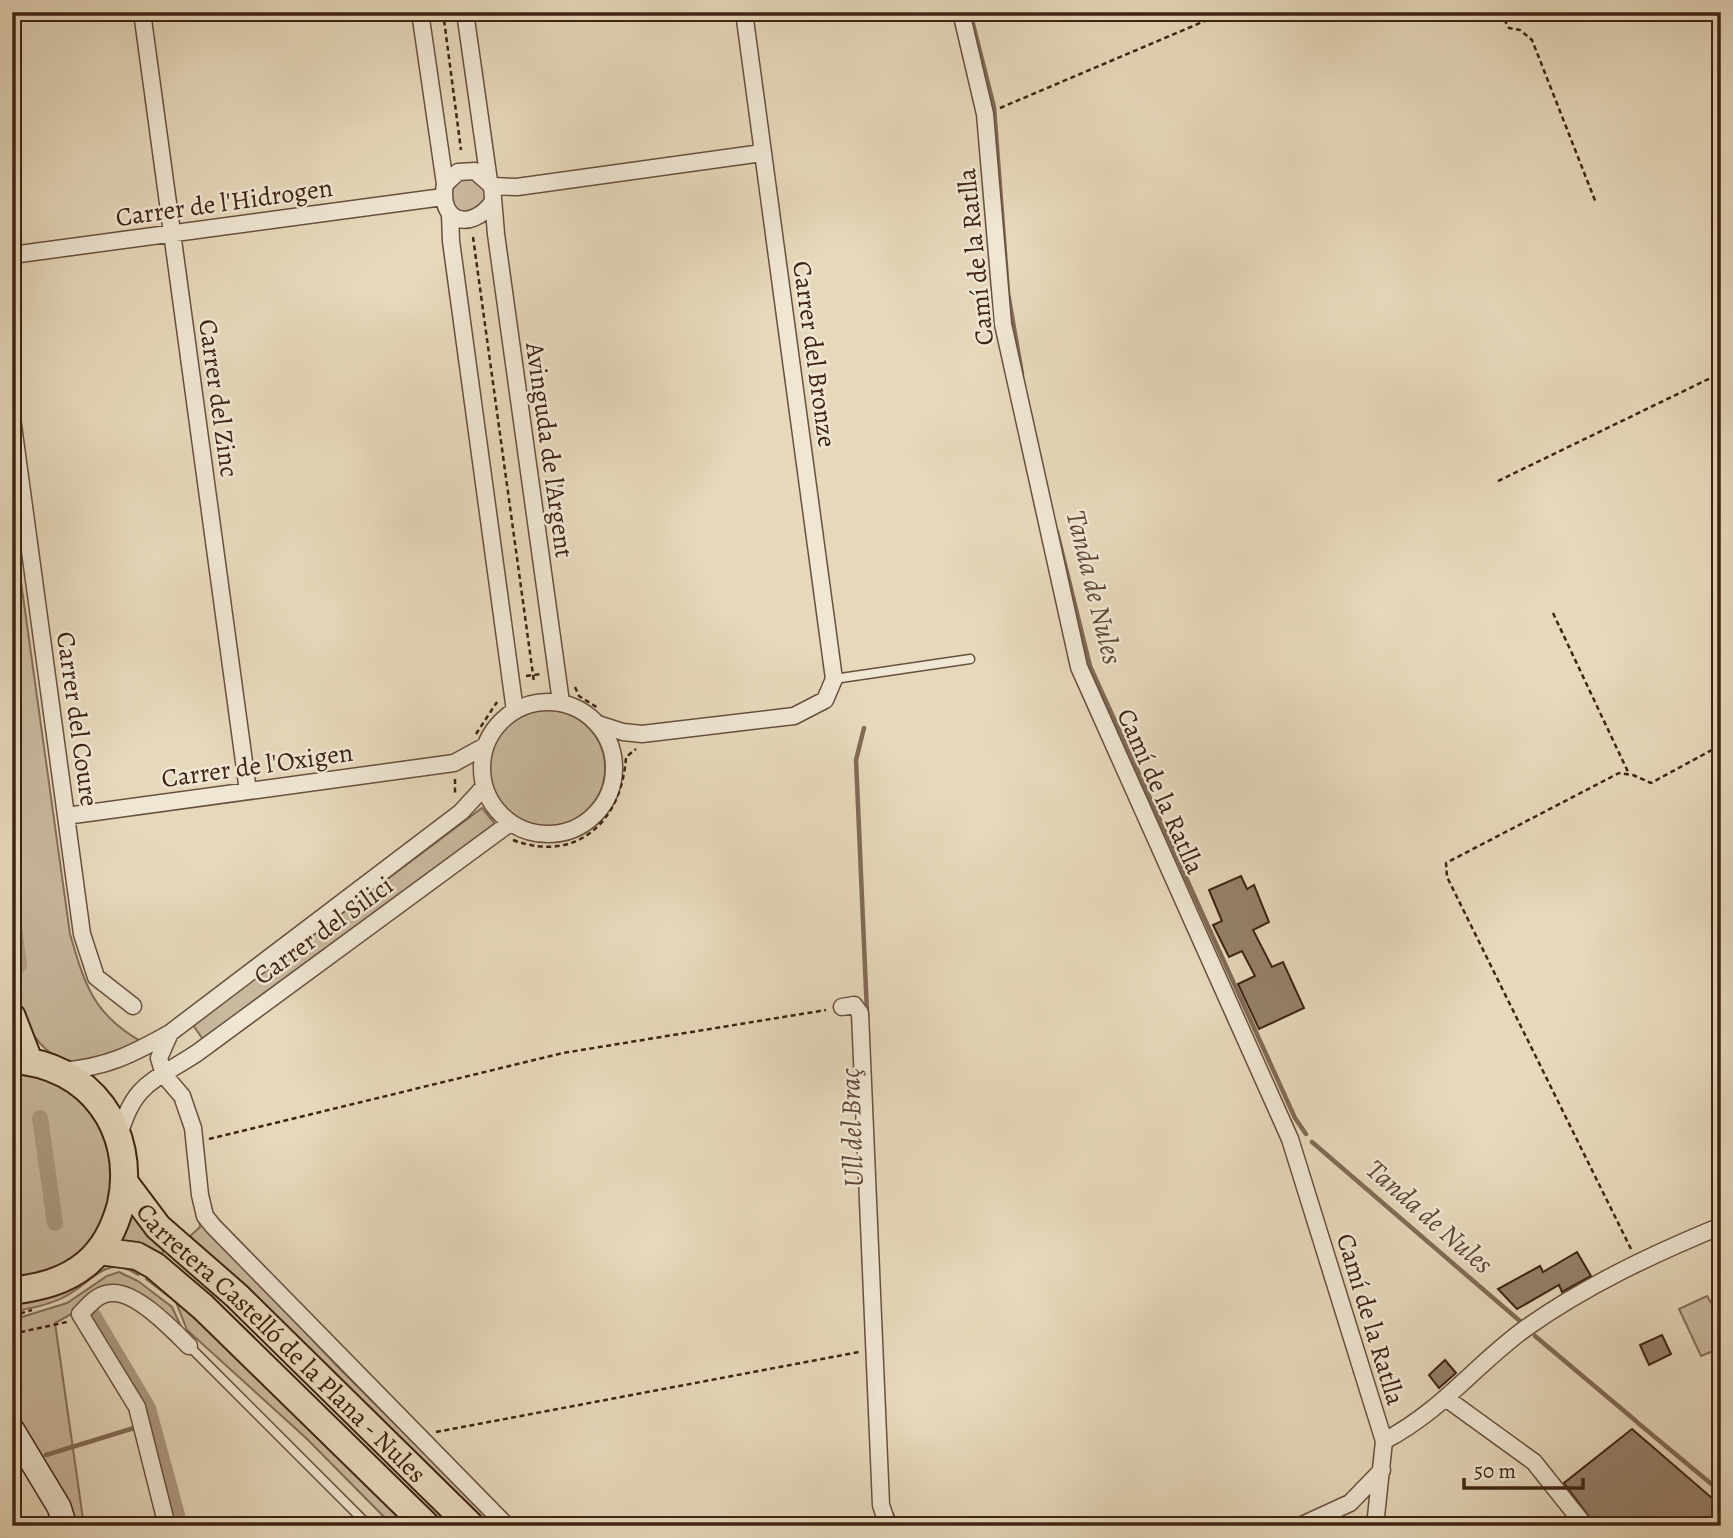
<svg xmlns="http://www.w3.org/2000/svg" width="1733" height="1538" viewBox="0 0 1733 1538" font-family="Alegreya,serif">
<rect width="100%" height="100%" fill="#e6d8bb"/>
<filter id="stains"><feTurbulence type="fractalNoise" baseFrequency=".00286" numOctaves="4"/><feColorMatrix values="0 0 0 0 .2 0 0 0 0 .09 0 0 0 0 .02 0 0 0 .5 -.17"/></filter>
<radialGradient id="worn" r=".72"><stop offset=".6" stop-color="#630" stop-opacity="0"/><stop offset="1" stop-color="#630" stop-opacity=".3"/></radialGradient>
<path fill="#c9b99f" stroke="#846e5a" stroke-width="2" d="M467,176L484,184L487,202L466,214L455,209C449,190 450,187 467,176Z
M12,517L70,934C85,986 94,1016 144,1043C72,1082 39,1065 12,990Z
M489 768a58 58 0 1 1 116 0a58 58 0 1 1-116 0Z
M482,808L495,824L204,1041L193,1025Z
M12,1071C103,1079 150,1189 81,1253C61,1271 37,1274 12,1280Z
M132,1206L168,1247L158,1257L114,1244Z
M199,1219L340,1369L497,1526H485L428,1467L187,1239L200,1227Z
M106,1262L144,1270L138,1275C106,1253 93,1282 66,1296C50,1305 30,1308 12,1312V1302Z
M119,1272L138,1281L172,1307L184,1333L113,1291L55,1323L84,1526H73L51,1477L12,1416V1320L67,1303L107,1276Z
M149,1274L416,1526H393L306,1438L187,1330L176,1302L146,1279Z
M1707,1296L1721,1319V1348L1701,1356L1679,1309Z"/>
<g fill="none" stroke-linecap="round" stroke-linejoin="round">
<path stroke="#816a56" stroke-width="4.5" d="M970,12L994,107L1008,293L1022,374
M1057,532L1090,666L1295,1118L1306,1134
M864,728L856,760L867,1013
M12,830H16
M1312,1142L1521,1322
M1535,1336L1636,1421
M1638,1423L1721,1492
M46,1455L134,1428
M12,1464L20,1461
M892,1514L897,1526"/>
<path stroke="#ad9a82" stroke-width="16" d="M12,913L19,965
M40,1118L55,1223
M88,1307L148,1408L180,1526"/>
</g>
<path fill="#95816b" stroke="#3e2314" stroke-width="2" d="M1241,876L1247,889L1254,885L1269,922L1253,930L1272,967L1283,962L1304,1008L1259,1029L1238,984L1255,976L1242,951L1229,957L1213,925L1222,921L1209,890Z
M1577,1252L1591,1276L1562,1292L1559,1285L1517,1309L1498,1289L1540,1266L1543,1272Z
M1662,1335L1671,1354L1649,1365L1640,1345Z
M1445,1360L1456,1373L1439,1388L1429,1375Z
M1632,1429L1721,1506V1526H1596L1564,1483Z"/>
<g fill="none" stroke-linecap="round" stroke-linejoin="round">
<g stroke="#68503e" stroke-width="11">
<path id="lane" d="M834,679L970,659
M189,1346L369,1526"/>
</g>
<g stroke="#68503e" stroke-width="19">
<path id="street" d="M142,12L248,791
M420,12L445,184
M465,12L489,181
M961,12L985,114L1003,324L1079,667L1290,1139L1384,1441L1375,1526
M492,186L517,187L762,153
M492,203C470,232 438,222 445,184L458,172L475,171L492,186L496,234L561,702
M450,214L451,241L515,711
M12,255L443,197
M12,418L82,934L96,977L133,1006
M482 768a66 66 0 1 1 132 0a66 66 0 1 1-132 0Z
M598,724L623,732L642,734L794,716L825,700L834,679L744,12
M66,816L454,763L485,746
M842,1007L854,1005L860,1013L881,1505L888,1526
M170,1033L159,1058L164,1075L182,1096L193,1128L200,1195L205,1216L213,1226L507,1526
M62,1071C107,1067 131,1055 170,1033L461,812L484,787
M119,1136C134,1082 153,1082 197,1053L510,823
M1447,1399L1534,1462L1585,1526
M1384,1441C1443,1410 1475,1365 1526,1328C1587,1285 1653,1254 1721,1226
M167,1526L137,1407L80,1314C89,1305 98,1293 112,1293C136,1291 173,1330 189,1346
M1300,1526L1350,1503L1382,1470"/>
</g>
<g stroke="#3e2314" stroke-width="26">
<path id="secondary" d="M12,1429L59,1507L65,1526"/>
</g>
<g stroke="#3e2314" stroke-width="30">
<g id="primary">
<path d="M12,1017L29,1061"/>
<path d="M12,1060C90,1064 137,1130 121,1204C115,1227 104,1249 86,1264C64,1282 40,1287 12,1291"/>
<path id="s1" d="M125,1183L158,1227L237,1296L471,1526"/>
<path d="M99,1251L137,1256L155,1266L203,1307L427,1526"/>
</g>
</g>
<path stroke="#3e2314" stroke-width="2.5" stroke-dasharray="5 3.5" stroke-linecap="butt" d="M443,12L461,150
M1500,12L1509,28L1520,30L1532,40L1596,203
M1000,108L1226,12
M473,237L534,682
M1498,481L1721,373
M1553,613L1629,774
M526,676L541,674
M575,687L579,696L598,708
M476,734L497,702
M455,779V794
M513,840C577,864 622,821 626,757L636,749
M209,1139L563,1053L826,1010
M1631,1249L1447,877L1446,863L1619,773L1633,775L1651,783L1721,745
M12,1316L32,1310
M12,1334L67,1322
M436,1432L859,1352
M380,1518L387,1526"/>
<use href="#lane" stroke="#efe6d3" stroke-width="8"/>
<use href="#street" stroke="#efe6d3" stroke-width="16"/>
<use href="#secondary" stroke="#efe6d3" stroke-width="23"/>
<use href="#primary" stroke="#e6d8bb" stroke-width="26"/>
</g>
<g text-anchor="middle" stroke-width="5" stroke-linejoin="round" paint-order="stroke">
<g font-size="26" fill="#3e2314" stroke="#efe6d3">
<text transform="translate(224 202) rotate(-8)" y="9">Carrer de l'Hidrogen</text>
<text transform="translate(975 257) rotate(-96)" y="9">Camí de la Ratlla</text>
<text transform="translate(815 354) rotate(82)" y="9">Carrer del Bronze</text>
<text transform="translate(219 398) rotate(82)" y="9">Carrer del Zinc</text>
<text transform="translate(550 450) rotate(82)" y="9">Avinguda de l'Argent</text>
<text transform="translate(78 719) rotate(82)" y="9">Carrer del Coure</text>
<text transform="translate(257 765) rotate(-8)" y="9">Carrer de l'Oxigen</text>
<text transform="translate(1161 791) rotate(66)" y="9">Camí de la Ratlla</text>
<text transform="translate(323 930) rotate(-36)" y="9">Carrer del Silici</text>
<text transform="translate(1371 1319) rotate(73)" y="9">Camí de la Ratlla</text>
<text dy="9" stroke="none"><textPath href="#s1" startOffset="224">Carretera Castelló de la Plana - Nules</textPath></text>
</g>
<g font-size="28" font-style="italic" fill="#5f4735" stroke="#efe6d3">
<text transform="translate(1095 587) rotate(76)" y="10">Tanda de Nules</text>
<text transform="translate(851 1128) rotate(-92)" y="10">Ull del Braç</text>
<text transform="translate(1430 1216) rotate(41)" y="10">Tanda de Nules</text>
</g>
</g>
<rect width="1733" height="1538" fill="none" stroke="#e6d8bb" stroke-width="42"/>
<rect x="14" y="14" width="1705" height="1510" fill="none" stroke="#3e2314" stroke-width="3.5"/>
<rect x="21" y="21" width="1691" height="1496" fill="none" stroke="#3e2314" stroke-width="2"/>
<path d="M1464 1478v10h119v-10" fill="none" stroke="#3e2314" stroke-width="3.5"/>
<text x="1474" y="1478" font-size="21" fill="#3e2314" stroke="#efe6d3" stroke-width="5" paint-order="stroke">50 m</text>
<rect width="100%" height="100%" filter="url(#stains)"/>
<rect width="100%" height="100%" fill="url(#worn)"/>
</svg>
